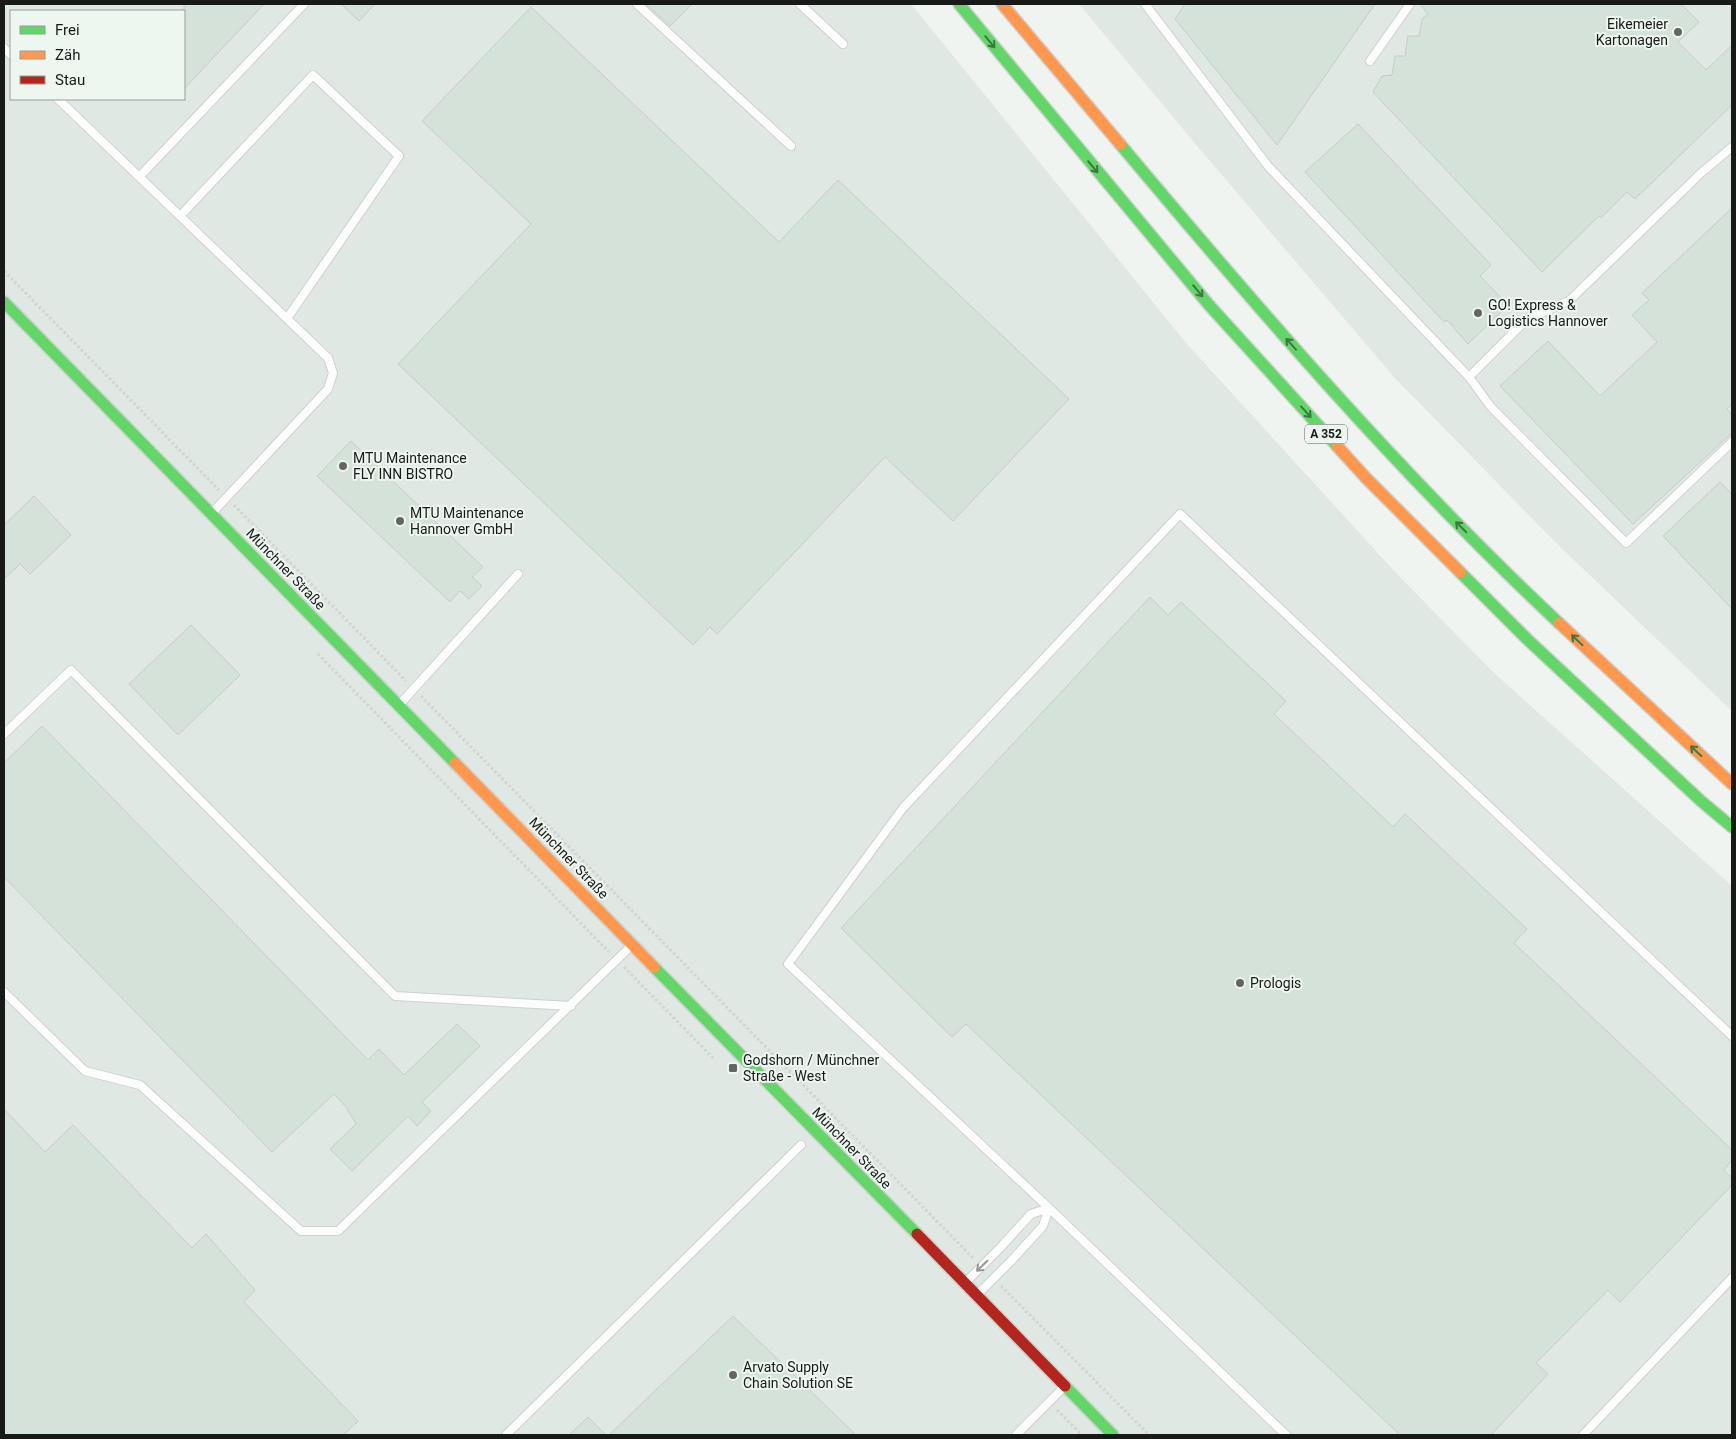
<svg xmlns="http://www.w3.org/2000/svg" width="1736" height="1439" viewBox="0 0 1736 1439" font-family="Roboto,sans-serif">
<rect width="100%" height="100%" fill="#f0f4f1"/>
<path fill="#dfe8e2" fill-rule="evenodd" d="M4,4H911L1187,344L1397,574L1492,671L1732,886V1435H4ZM11,11H184V99H11Z
M1079,4H1732V711L1553,540L1394,377L1198,147Z"/>
<path fill="#d5e2da" stroke="#c9ccc9" d="M184,4H264L184,89Z
M341,4H375L359,21Z
M646,4H692L670,26Z
M1185,4H1375L1277,145L1175,19Z
M1420,4H1681L1699,22L1678,42L1706,70L1732,45V105L1635,199L1627,192L1601,218L1599,216L1542,272L1373,92L1382,76L1392,75L1395,56H1405L1408,36H1419L1422,19L1428,14Z
M531,7L779,242L838,180L1069,399L953,521L885,457L717,634L710,627L693,645L398,364L531,224L422,121Z
M1358,124L1491,265L1480,276L1508,305L1468,344L1447,320L1444,322L1305,172Z
M1732,208V404L1727,409L1732,415V433L1633,524L1500,386L1548,341L1600,396L1657,342L1632,315L1649,300L1642,293Z
M351,441L483,567L472,577L482,586L469,599L460,591L450,602L317,476Z
M1720,482L1732,494V609L1663,536Z
M34,496L71,535L30,574L20,564L4,579V525Z
M1150,597L1168,615L1181,602L1286,701L1274,714L1393,827L1405,814L1527,929L1514,943L1732,1150V1160L1724,1170L1732,1178V1185L1620,1302L1608,1290L1536,1363L1548,1374L1491,1435H1400L966,1024L952,1037L841,928Z
M191,625L240,675L178,735L129,684Z
M42,726L368,1060L379,1049L404,1075L457,1024L480,1046L422,1102L431,1111L417,1126L408,1116L352,1171L330,1149L356,1124L346,1107L334,1094L272,1152L4,877V763Z
M4,1109L45,1152L73,1125L192,1248L206,1234L255,1290L244,1302L358,1421L343,1435H4Z
M733,1316L856,1435H609Z
M588,1417L606,1435H569Z"/>
<g fill="none" stroke-linecap="round" stroke-linejoin="round">
<g stroke="#ced1cf" stroke-width="10">
<path id="lane" d="M637,4L791,146
M800,4L843,44
M1145,4L1268,166L1469,377L1527,319L1569,301L1701,173L1732,147
M4,48L11,55
M1370,61L1410,4
M58,99L328,358L333,373L328,389L213,512
M140,176L304,4
M181,215L313,75L399,156L288,317
M1469,377L1491,407L1626,543L1732,442
M400,704L518,574
M4,734L71,670L395,996L571,1006
M4,992L85,1071L140,1085L301,1231H338L631,946
M966,1282L999,1249L1031,1214L1049,1208
M978,1294L1011,1261L1043,1226L1049,1208
M506,1435L801,1145
M1016,1435L1064,1387
M1286,1435L1049,1208L788,964L903,808L1180,514L1732,1036
M1583,1435L1732,1278"/>
</g>
<g stroke="#ced1cf" stroke-width="14">
<path id="fast" d="M959,4L1209,305L1337,446
M1120,144C1259,310 1401,475 1559,623
M4,302L455,763
M1460,572L1527,639L1701,801L1732,827
M654,967L917,1234
M1065,1386L1113,1435"/>
</g>
<g stroke="#ced1cf" stroke-width="14">
<path id="slow" d="M1002,4L1120,144
M1337,446L1366,478L1460,572
M1559,623L1732,784
M455,763L654,967"/>
</g>
<g stroke="#ced1cf" stroke-width="14">
<path id="jam" d="M917,1234L1065,1386"/>
</g>
<path stroke="#d3d4d3" stroke-width="3" stroke-dasharray="2.5 2.5" stroke-linecap="butt" d="M4,271L219,490
M234,505L406,681
M318,654L609,952
M421,696L974,1259
M624,967L714,1059
M1001,1286L1149,1435
M1057,1410L1082,1435"/>
<use href="#lane" stroke="#fdfdfd" stroke-width="8"/>
<use href="#fast" stroke="#63d668" stroke-width="11"/>
<use href="#slow" stroke="#ff974d" stroke-width="11"/>
<use href="#jam" stroke="#b3261e" stroke-width="11"/>
</g>
<defs><path id="oneway-shaft" d="M-6 0H5M1.5-3L5.5 0L1.5 3" fill="none" stroke-width="1.6" stroke-linecap="round" stroke-linejoin="round" transform="scale(1.25)"/></defs>
<g stroke="#3d7840">
<use href="#oneway-shaft" transform="translate(990 42) rotate(51)"/>
<use href="#oneway-shaft" transform="translate(1093 167) rotate(50)"/>
<use href="#oneway-shaft" transform="translate(1198 291) rotate(50)"/>
<use href="#oneway-shaft" transform="translate(1291 344) rotate(-132)"/>
<use href="#oneway-shaft" transform="translate(1306 412) rotate(48)"/>
<use href="#oneway-shaft" transform="translate(1461 527) rotate(-135)"/>
<use href="#oneway-shaft" transform="translate(1577 640) rotate(-137)"/>
<use href="#oneway-shaft" transform="translate(1696 751) rotate(-137)"/>
</g>
<use stroke="#969796" href="#oneway-shaft" transform="translate(982 1266) rotate(136)"/>
<g fill="#636663" stroke="#eef6f0" stroke-width="2">
<circle cx="1678" cy="32" r="5"/>
<circle cx="1478" cy="313" r="5"/>
<circle cx="343" cy="466" r="5"/>
<circle cx="400" cy="521" r="5"/>
<circle cx="1240" cy="983" r="5"/>
<rect x="728" y="1063" width="10" height="10" rx="2.5"/>
<circle cx="733" cy="1375" r="5"/>
</g>
<g text-anchor="middle" stroke-width="4" stroke-linejoin="round" paint-order="stroke">
<rect fill="#eef6f0" stroke="#585c58" stroke-width="1" x="1305" y="424.5" width="42" height="19" rx="4"/>
<g font-size="12" font-weight="bold" fill="#171a17">
<text x="1326" y="438">A 352</text>
</g>
<g font-size="14" fill="#171a17" stroke="#eef6f0" text-anchor="start">
<text x="1668" y="29" text-anchor="end">Eikemeier<tspan x="1668" dy="16">Kartonagen</tspan></text>
<text x="1488" y="310">GO! Express &amp;<tspan x="1488" dy="16">Logistics Hannover</tspan></text>
<text x="353" y="463">MTU Maintenance<tspan x="353" dy="16">FLY INN BISTRO</tspan></text>
<text x="410" y="518">MTU Maintenance<tspan x="410" dy="16">Hannover GmbH</tspan></text>
<text x="1250" y="988">Prologis</text>
<text x="743" y="1065">Godshorn / Münchner<tspan x="743" dy="16">Straße - West</tspan></text>
<text x="743" y="1372">Arvato Supply<tspan x="743" dy="16">Chain Solution SE</tspan></text>
</g>
<g font-size="14" fill="#171a17" stroke="#eef6f0">
<text transform="translate(286 569) rotate(46)" y="5">Münchner Straße</text>
<text transform="translate(569 858) rotate(46)" y="5">Münchner Straße</text>
<text transform="translate(852 1148) rotate(46)" y="5">Münchner Straße</text>
</g>
</g>
<rect width="1736" height="1439" fill="none" stroke="#171a17" stroke-width="10"/>
<rect x="10" y="10" width="175" height="90" fill="#eef6f0" stroke="#989e99"/>
<rect x="20" y="26" width="25" height="8" fill="#63d668" stroke="#989e99"/>
<text x="55" y="35" font-size="15" fill="#171a17">Frei</text>
<rect x="20" y="51" width="25" height="8" fill="#ff974d" stroke="#989e99"/>
<text x="55" y="60" font-size="15" fill="#171a17">Zäh</text>
<rect x="20" y="76" width="25" height="8" fill="#b3261e" stroke="#989e99"/>
<text x="55" y="85" font-size="15" fill="#171a17">Stau</text>
</svg>
